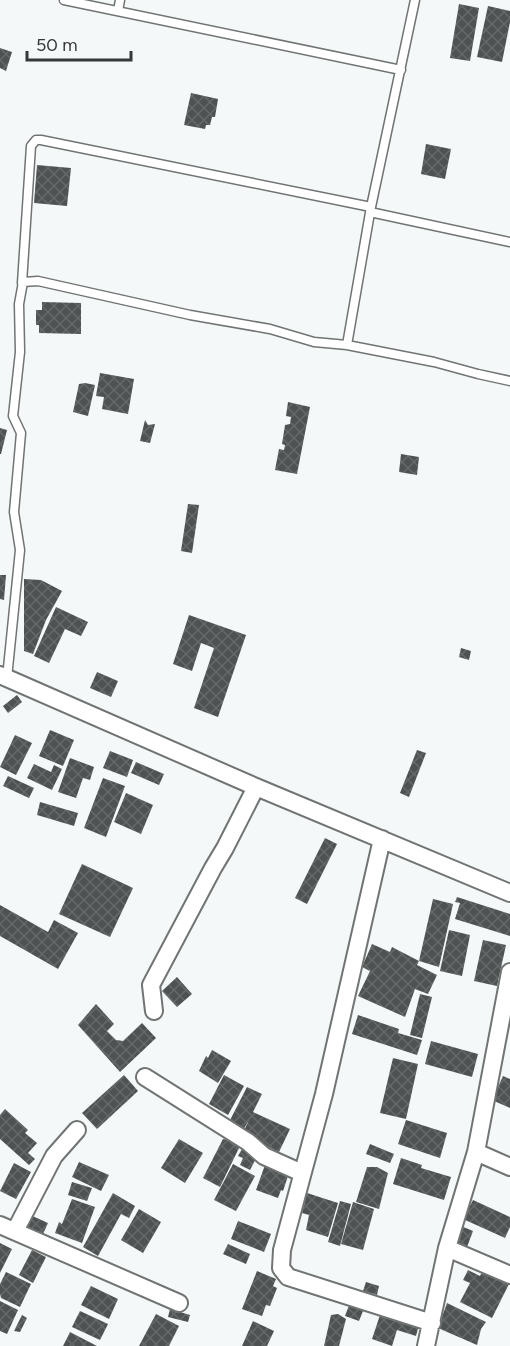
<svg xmlns="http://www.w3.org/2000/svg" width="510" height="1346" viewBox="0 0 510 1346" font-family="Figtree,sans-serif">
<defs>
<pattern id="building-cross-hatch" width="8" height="8" patternUnits="userSpaceOnUse" patternTransform="scale(1.5)"><rect width="8" height="8" fill="#4f5252"/><path d="M0 0l8 8M0 8l8-8" fill="none" stroke="#666969"/></pattern>
</defs>
<rect width="100%" height="100%" fill="#f4f8f8"/>
<path fill="url(#building-cross-hatch)" d="M459,4L479,8L470,61L450,58Z
M488,6L510,11V22L502,62L477,57Z
M0,48L12,52L6,71L0,68Z
M191,93L218,99L215,117H212L210,125H206L205,129L184,125Z
M426,144L451,149L445,179L421,174Z
M37,165L71,168L67,206L34,203Z
M42,302L81,303V334L39,333V325H36V310H42Z
M100,373L134,379L128,414L102,409L104,397L96,396Z
M85,383L95,385L88,416L73,412L79,384Z
M288,402L310,407L297,474L275,470L279,449L284,450L285,445L282,444L285,425L290,424L291,417L286,416Z
M145,420L148,425L155,424L150,443L140,441Z
M0,428L7,430L1,454H0Z
M401,454L419,457L417,475L399,472Z
M188,504L199,505L192,553L181,551Z
M0,575H6L4,600L0,599Z
M24,579L41,580L62,591L46,620L33,654L24,651Z
M56,607L88,622L81,636L65,629L49,663L34,656Z
M189,615L246,635L218,717L194,708L214,648L201,643L192,671L173,664Z
M461,648L471,651L469,660L459,657Z
M97,672L118,681L111,697L90,688Z
M17,695L22,702L8,713L3,706Z
M50,730L74,740L63,766L39,756Z
M15,735L32,743L16,775L0,767Z
M417,750L426,753L409,797L400,793Z
M110,751L133,760L127,777L103,768Z
M70,758L94,767L90,780L83,778L76,798L58,792Z
M136,762L164,774L159,785L131,773Z
M34,764L51,772L54,765L62,769L52,790L27,778Z
M8,776L34,788L29,798L3,786Z
M103,778L125,786L106,837L84,828Z
M126,793L153,805L141,834L114,822Z
M40,802L78,813L74,826L37,815Z
M325,838L337,844L307,904L295,898Z
M82,864L133,888L110,937L59,914Z
M457,897L510,914V936L455,919L460,903L455,902Z
M433,899L453,904L439,967L419,961Z
M0,905L48,932L54,920L78,933L58,969L0,936Z
M449,930L470,935L462,976L440,971Z
M483,940L506,945L497,986L474,981Z
M372,944L390,952L392,947L419,961L417,965L437,975L428,994L415,989L405,1017L358,996L370,971L362,967Z
M177,977L192,994L177,1007L162,991Z
M420,994L432,997L422,1038L410,1035Z
M96,1004L114,1024L107,1031L116,1040L123,1041L142,1023L156,1038L120,1072L78,1025Z
M358,1015L399,1029L398,1033L422,1040L417,1055L352,1034Z
M431,1041L478,1054L472,1077L425,1064Z
M212,1050L231,1061L218,1083L199,1071L206,1056L208,1058Z
M393,1058L418,1064L406,1119L380,1113Z
M124,1075L138,1091L97,1129L82,1113Z
M224,1075L244,1086L228,1115L209,1104Z
M503,1076L510,1079V1108L492,1100Z
M247,1087L262,1094L253,1112L290,1129L279,1152L242,1135L249,1120L242,1132L228,1124Z
M5,1109L28,1130L25,1133L37,1143L28,1153L35,1159L29,1165L0,1139V1115Z
M406,1120L447,1133L440,1158L398,1144Z
M179,1139L203,1153L185,1183L161,1168Z
M223,1139L232,1141L239,1148L220,1187L203,1178Z
M370,1144L394,1154L390,1163L366,1154Z
M243,1147L258,1155L250,1170L240,1165L243,1158L238,1156Z
M401,1158L422,1165L421,1168L451,1177L444,1200L393,1184Z
M79,1162L109,1175L101,1191L72,1177Z
M14,1163L31,1172L16,1199L0,1191Z
M233,1164L255,1176L236,1211L214,1200Z
M265,1165L289,1173L283,1191L281,1190L278,1198L256,1190Z
M367,1167H377L388,1173L379,1209L356,1202Z
M72,1182L92,1188L87,1201L68,1195Z
M113,1193L135,1206L129,1218L121,1214L98,1256L83,1247Z
M307,1193L338,1203L328,1237L306,1230L309,1215L302,1213Z
M72,1199L95,1207L82,1243L55,1233L59,1222L62,1224Z
M473,1200L510,1217V1227L505,1238L463,1219Z
M340,1201L351,1204L340,1246L328,1242Z
M353,1202L374,1209L363,1250L341,1244Z
M139,1209L161,1222L143,1253L121,1240Z
M28,1214L48,1223L43,1234L23,1225Z
M238,1221L271,1234L264,1252L231,1239Z
M461,1226L473,1231L467,1247L455,1242Z
M0,1243L12,1249L0,1273Z
M228,1244L250,1254L246,1264L223,1254Z
M32,1250L46,1257L33,1283L19,1275Z
M484,1268L510,1282L492,1318L460,1302L470,1283L463,1280L468,1270L480,1276Z
M257,1271L276,1279L273,1286L277,1288L270,1306L266,1305L262,1316L242,1309Z
M6,1272L31,1284L20,1307L1,1298L0,1294V1284Z
M366,1282L379,1286L377,1295L363,1291Z
M91,1286L118,1299L109,1319L81,1305Z
M351,1300L365,1306L359,1321L345,1316Z
M0,1301L18,1310L7,1334L0,1331Z
M447,1303L486,1322L481,1329L477,1345L438,1328Z
M170,1309L190,1315L188,1322L168,1317Z
M80,1311L108,1324L100,1340L72,1327Z
M381,1312L419,1325L416,1336L397,1330L392,1346L372,1339Z
M156,1314L179,1326L169,1346H139Z
M338,1314L346,1319L339,1346H324L331,1315Z
M22,1315L27,1318L20,1332L14,1331Z
M253,1321L274,1331L267,1346H242Z
M70,1332L97,1346H63Z"/>
<g fill="none" stroke-linecap="round" stroke-linejoin="round">
<g stroke="#707473" stroke-width="11">
<path id="lane" d="M64,0L401,70
M415,0L371,207L347,345L434,362L478,374L510,381
M118,11L120,0
M370,212L510,242
M22,283L31,146L36,140H41L371,207
M7,678L20,550L14,512L21,433L13,416L20,352L19,304L23,282L38,281L190,315L270,329L314,342L347,345"/>
</g>
<g stroke="#707473" stroke-width="20">
<path id="street" d="M0,675L256,787L510,893
M382,839L324,1094L282,1250L281,1268L288,1277L432,1323
M154,1011L151,985L213,868L225,848L256,787
M145,1077L248,1142L264,1156L302,1173
M476,1152L510,1167
M0,1225L179,1303
M15,1231L54,1156L77,1130
M447,1248L510,1275
M426,1346L447,1248L476,1152L510,972"/>
</g>
<use href="#lane" stroke="#fff" stroke-width="8"/>
<use href="#street" stroke="#fff" stroke-width="16"/>
</g>
<path d="M27 51v9h104v-9" fill="none" stroke="#373838" stroke-width="3"/>
<text x="36" y="51" font-size="18" fill="#373838" stroke="#f4f8f8" stroke-width="4.5" paint-order="stroke">50 m</text>
</svg>
